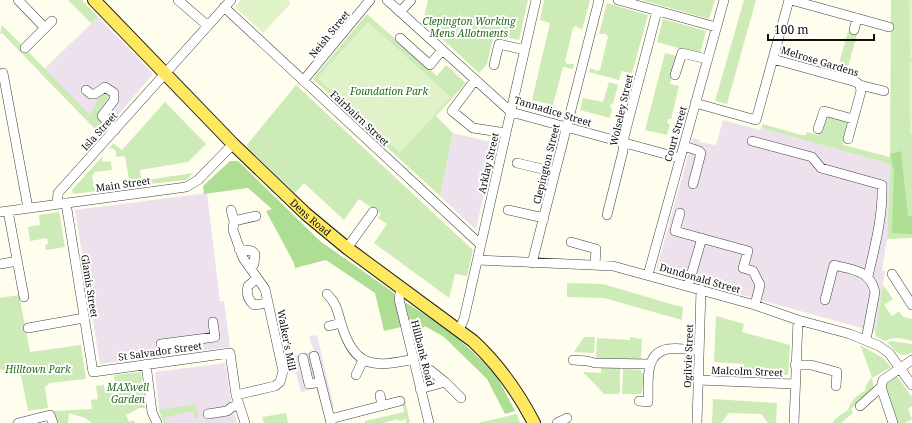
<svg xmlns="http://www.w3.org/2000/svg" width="912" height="423" viewBox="0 0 912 423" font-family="'Noto Serif',serif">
<rect width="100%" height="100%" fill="#fffdee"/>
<path fill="#ede1ed" d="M98,17L153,74L101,135L40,73Z
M723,120L760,130L761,128L890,164L887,239L882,271H885L876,332L656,271L693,138L700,140L699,142L716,145Z
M453,133L495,143L476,230L440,196Z
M207,193L220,301H224L230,347L100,364L75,210Z
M317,335L334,408L323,409L316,388L301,392L292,357L314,351L309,336Z
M225,363L231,401L237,423H164L159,410L155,372Z"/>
<path fill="#ccebb6" d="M68,0H82L98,17L91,23Z
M428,0H528L519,40L494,34L487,64L479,73L423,21Z
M544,0H590L582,30L576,26L573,28L565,61L567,64H574L573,69L563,67L553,105L532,100L550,23L540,20Z
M642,0H715L709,19Z
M744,0H756L727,104L715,101Z
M891,0H912V238L887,239L890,164L761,128L763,124L801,135H806L807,132L817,135L820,133L824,119L829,115L845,120L847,122L843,145L890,157Z
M607,3L648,15L632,73L622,71L619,80L589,72L590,68L597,71L600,70L608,37L606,34H599Z
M367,14L437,76L446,65L466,83L436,116L453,133L440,196L313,79Z
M663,19L706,31L700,54L657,42Z
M2,25L90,115L100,96L106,92L109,96L98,113V119L106,128L101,135L2,33L0,34Z
M848,31L857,34L846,74L837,71Z
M665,53L677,56L670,84L679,86L671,119H668L667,123L670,124L667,135L645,130Z
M609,82L618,85L613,104L611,103L610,108H612L610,118L580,110L583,98L603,102Z
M296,85L473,250L467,276L455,274L449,298L374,243L387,224L378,218L381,214L359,199L344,220L304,183L295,193L246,146Z
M165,102L206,144L188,162L140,170L141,181L193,173L186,180L130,186L125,156L116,157V151L112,148L109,149L113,143L122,150Z
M102,157V161L111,162L112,170L94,172V175H92L94,188L98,190L100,187L113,185L114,189L73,194L72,190Z
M59,212L65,247L46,250L45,245L48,244L47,238L30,241L28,227L40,225L39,215Z
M567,283L603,284L674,305L683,307L682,320L604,298L567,297Z
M883,285L893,299L884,305L892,316L899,311L903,317L912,319V341C902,338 894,336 885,341L875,336Z
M19,295L30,352L81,345L86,379L50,383L45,387L48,408L28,411L21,376L0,369V298Z
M716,316L744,324L742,332L790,345L788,375L743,374L744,364L714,362Z
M584,337H595L594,353L574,352Z
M630,337L642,339L641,359L596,358L597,338L630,340Z
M891,341L912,344V352C899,360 896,350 887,342Z
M860,345L883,358L891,367L872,378L874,390L851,409L853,413L841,423H833L835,419L848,410C850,402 857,394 865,391L866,385L872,377Z
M601,368H620V392L618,394H604L583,372L601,373Z
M623,369L641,370V373H644L642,394H622Z
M141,372L145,408H139L126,415L129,422L134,420L135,423H92L85,418L69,413L68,423H58L54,411L92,409L91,400L98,399L96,386L104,385L105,392L112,391V384L115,383L114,375Z
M897,376L912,397V406L908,409L912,419L905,423H896L885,389L886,384Z
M713,399L777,403L776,423H768L761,414L729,413L721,423H712Z
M405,400L410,422L406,423V419L399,421L398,419L383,423H365V421L404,412L402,401Z
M195,404L199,418L195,419L193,411L165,417L166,423H164L159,410Z
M286,413L288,423H264L262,417Z
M517,414L520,423H478L516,414Z"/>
<path fill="#aedd94" d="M901,151L908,216H912V234L892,233L894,171L890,154Z
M230,161H238L320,241L394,293L401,327L384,331L375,293L326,260L295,268L294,263L266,211L272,209L248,188L204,194L203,186Z
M405,302L449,330L495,373L515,411L505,414L487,379L444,337L425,326L414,337Z"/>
<path fill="#dff2c8" d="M241,0H288L291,3L263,33L235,7Z
M909,0H912V60H910Z
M368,22L451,97L400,153L317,78Z
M909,62H912V134H910Z"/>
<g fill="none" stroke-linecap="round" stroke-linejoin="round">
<path stroke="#dbd9cc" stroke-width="9" stroke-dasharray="9 4.5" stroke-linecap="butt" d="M161,346L162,355"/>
<g stroke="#414141" stroke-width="10">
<path id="minor" d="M18,0L45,28
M178,0L208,26
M387,0L511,112L680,158
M618,0L716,27
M791,0L889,27
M224,7L481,245
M400,12L411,0
M854,30L857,18
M400,38L430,65L442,50
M25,48L52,21
M773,59L856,82L860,85L861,91L848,139
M494,65L499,44L525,50
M3,73L28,208
M675,75L682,53L707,59
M475,80L452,111L473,128L506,133
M303,81L370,0
M860,85L884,91
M86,90L91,94H95L105,87L114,93V100L102,116L115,130
M695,103L756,120L789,0
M818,129L824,111L853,119
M752,141L812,157L821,168L882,185C883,216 875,246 868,276
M684,146L699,151L701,153L693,184
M517,163L555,172
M66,203L93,372L230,353L236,395L245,423
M57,204L58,193L231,0
M231,210L234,221L233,230L243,258L265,289L283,371L280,382L275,386L236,395
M508,210L544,218
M8,211L24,297
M0,212L186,187L198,180L233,144
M680,213L675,231L748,251L743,268L753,271L760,285L755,305
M607,215L623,151L624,137L657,11
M234,221L256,216
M571,242L596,249L595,265
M347,248L373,212
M239,249L252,251L255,254L254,264L250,268
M478,260L613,266L755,305L798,320L850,334L879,346L889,353L912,385
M532,263L599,0
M1,264L17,261
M892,274L912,305
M648,275L724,0
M257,278L248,286C246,294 248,300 254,305L268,303
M688,286L702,238
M401,288L399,299L429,423
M327,294C337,304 337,310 341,323C354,368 373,368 414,359
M825,300L834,265C853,270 870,270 875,292L866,340
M329,326L341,323
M28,328L84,318
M459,330L464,319L536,0
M161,346V344L215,337L213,322
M314,356L330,419
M303,358L309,384L320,382
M573,360L587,361L595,363L649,364
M146,364L152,412L157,423
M795,365H811L837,372L836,386
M430,370L445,382
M356,375L363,360
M698,380L795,384
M420,389L445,382L461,398
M380,395L382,406
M639,401L648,402C649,384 643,353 668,349C677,347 689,350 699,350
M860,406L881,387
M208,414L227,411L232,407L239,405
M18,423L50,415L53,423
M331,423L330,419L400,401
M557,423L567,418
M697,423L701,289
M794,423L798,320
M893,423L881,387L883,380L912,360"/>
</g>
<g stroke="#1f1f1f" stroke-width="14">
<g id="major">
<path id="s1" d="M94,0L233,144L306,214L347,248L473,341C499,365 518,392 534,423"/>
</g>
</g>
<use href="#minor" stroke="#fff" stroke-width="9"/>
<use href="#major" stroke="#fee85f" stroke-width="12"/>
</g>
<g text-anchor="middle" stroke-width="4" stroke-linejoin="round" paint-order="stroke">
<g font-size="10" font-style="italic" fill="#23681b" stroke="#fff">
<text x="469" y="25">Clepington Working<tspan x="469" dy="12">Mens Allotments</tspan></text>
<text x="389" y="95">Foundation Park</text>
<text x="38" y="373">Hilltown Park</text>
<text x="128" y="391">MAXwell<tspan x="128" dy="12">Garden</tspan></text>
</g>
<g font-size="10" fill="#0e0e0e" stroke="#fff">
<text transform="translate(329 34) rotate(-51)" y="4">Neish Street</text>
<text transform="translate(820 61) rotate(17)" y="4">Melrose Gardens</text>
<text transform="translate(621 110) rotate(-77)" y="4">Wolseley Street</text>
<text transform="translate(553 111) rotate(17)" y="4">Tannadice Street</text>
<text transform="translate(360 118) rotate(43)" y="4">Fairbairn Street</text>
<text transform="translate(99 131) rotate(-48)" y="4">Isla Street</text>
<text transform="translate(675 134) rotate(-74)" y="4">Court Street</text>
<text transform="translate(488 163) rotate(-77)" y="4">Arklay Street</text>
<text transform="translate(546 164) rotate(-76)" y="4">Clepington Street</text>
<text transform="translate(123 184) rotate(-8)" y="4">Main Street</text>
<text dy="4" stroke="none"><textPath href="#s1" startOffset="307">Dens Road</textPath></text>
<text transform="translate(700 278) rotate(16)" y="4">Dundonald Street</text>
<text transform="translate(90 286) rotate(81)" y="4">Glamis Street</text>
<text transform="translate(287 340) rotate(79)" y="4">Walker's Mill</text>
<text transform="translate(160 351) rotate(-8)" y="4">St Salvador Street</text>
<text transform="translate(423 353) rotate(76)" y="4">Hillbank Road</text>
<text transform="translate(688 356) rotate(-88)" y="4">Ogilvie Street</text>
<text transform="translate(747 371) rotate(2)" y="4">Malcolm Street</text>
</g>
</g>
<path d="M768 34v6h106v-6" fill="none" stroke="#0e0e0e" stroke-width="2"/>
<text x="774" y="34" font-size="12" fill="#0e0e0e" stroke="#ffffff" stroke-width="3" paint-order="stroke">100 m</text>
</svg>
